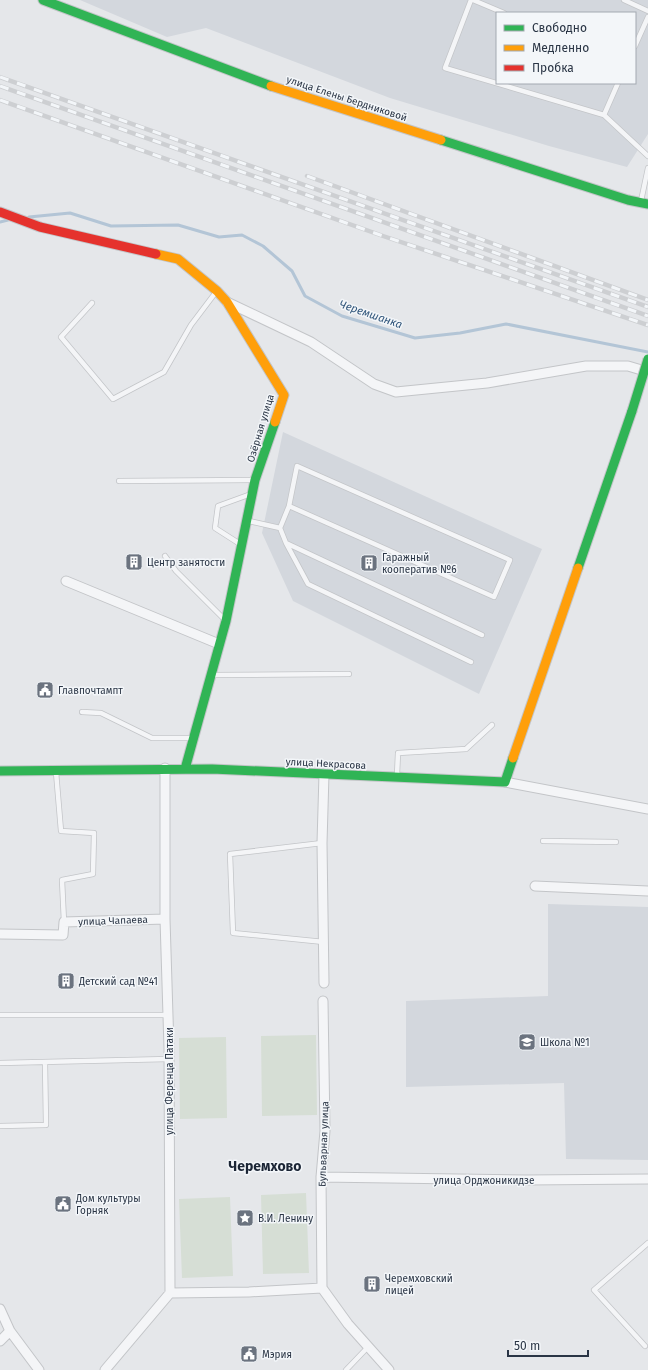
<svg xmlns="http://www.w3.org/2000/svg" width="648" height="1370" viewBox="0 0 648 1370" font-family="'Fira Sans',sans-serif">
<rect width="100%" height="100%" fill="#e5e7ea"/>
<path fill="#d3d7dd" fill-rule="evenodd" d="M80,0H648V134L627,167L549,146L390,98L206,28L167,37ZM497,13H635V83H497Z
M283,432L542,549L479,694L293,601L262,533Z
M548,904L648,907V1160L566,1159L564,1083L406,1087V1001L548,996Z"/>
<path fill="#d6ded5" d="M316,1035L317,1115L262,1116L261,1036Z
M226,1037L227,1118L180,1119L179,1038Z
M306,1193L309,1273L263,1274L261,1195Z
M230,1197L233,1276L182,1278L179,1199Z"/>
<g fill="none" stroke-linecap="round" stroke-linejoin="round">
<path stroke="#b3c5d6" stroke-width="3" d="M29,217L70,213L111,226L178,225L219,237L242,235L263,246L292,271L305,296L342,316L415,338L460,333L506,324L648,352
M0,222L8,220"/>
<g stroke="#c3c5c8" stroke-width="6">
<path id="lane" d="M471,0L445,68L604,115
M473,0L504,13
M624,0L648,11
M635,46L648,17
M618,83L604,115L648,156
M641,201L648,168
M92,303L61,337L113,399L164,372L191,325L216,292
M119,481L253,480
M249,521L280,528L286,543L482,635
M280,528L289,506L297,466L510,560L494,597L289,506
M286,543L308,584L471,662
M240,544L215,528L218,506L251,494
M165,556L176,571L224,619
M213,675L349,674
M82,712L101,713L152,738H192
M56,772L61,831L94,833L93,874L62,880L64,922
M397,775L398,753L466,749L492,725
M543,841L616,842
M322,843L230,854L233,933L324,942
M0,1015H168
M0,1063L169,1059
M0,1126L46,1125L45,1062
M645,1346L594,1290L648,1243
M346,1370L368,1347"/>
</g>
<g stroke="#c3c5c8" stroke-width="11">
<path id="street" d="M227,302L311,342L374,384L396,392L487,383L586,366H628L648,372
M66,581L219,644
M505,782L648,809
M535,886L648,891
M0,934L63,935L64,922L165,919
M324,983L322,843L324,774
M321,1177L526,1180L648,1179
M322,1288L321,1177L325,1131L323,1001
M322,1288L348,1324L389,1370
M170,1293L249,1292L322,1288
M0,1309L10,1331L39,1370
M0,1341L10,1331
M105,1370L170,1293L169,1048L165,919V768"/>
</g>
<g stroke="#c3c5c8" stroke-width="11">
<path id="fast" d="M43,0L271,86
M441,140L628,200L648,204
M578,568L632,411
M185,769L226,621L255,480L275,422
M0,771L212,769L505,782L513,758"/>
</g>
<g stroke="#c3c5c8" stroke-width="11">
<path id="slow" d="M271,86L441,140
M156,254L178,259L217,291L227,302L284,395L275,422
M513,758L578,568"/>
</g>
<g stroke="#c3c5c8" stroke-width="11">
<path id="jam" d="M0,212L40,227L156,254"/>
</g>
<use href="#lane" stroke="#f4f5f7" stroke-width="4.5"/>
<use href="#street" stroke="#f4f5f7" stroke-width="9"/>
<use href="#fast" stroke="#30b455" stroke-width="9"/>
<use href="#slow" stroke="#ff9f0a" stroke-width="9"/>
<use href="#jam" stroke="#e5322d" stroke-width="9"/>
<g stroke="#cdcfd2" stroke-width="4.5">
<path id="rail" d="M0,77L648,307
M0,86L648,316
M0,100L383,236L648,325
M307,176L648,300"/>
</g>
<use href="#rail" stroke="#f3f6f9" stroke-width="3" stroke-dasharray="9" stroke-linecap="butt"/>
<g stroke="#c3c5c8" stroke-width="11" stroke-linecap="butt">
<path id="fast-bridge" d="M632,411L648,359"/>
</g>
<use href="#fast-bridge" stroke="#30b455" stroke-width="9"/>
</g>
<defs>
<g id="building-square" transform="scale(0.9)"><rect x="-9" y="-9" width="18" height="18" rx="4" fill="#6b737f" stroke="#f3f6f9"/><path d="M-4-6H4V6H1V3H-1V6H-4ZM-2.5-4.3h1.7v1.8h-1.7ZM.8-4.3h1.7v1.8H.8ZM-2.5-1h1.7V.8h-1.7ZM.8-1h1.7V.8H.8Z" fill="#fff"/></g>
<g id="civic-square" transform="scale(0.9)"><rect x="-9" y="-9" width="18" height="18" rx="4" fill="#6b737f" stroke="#f3f6f9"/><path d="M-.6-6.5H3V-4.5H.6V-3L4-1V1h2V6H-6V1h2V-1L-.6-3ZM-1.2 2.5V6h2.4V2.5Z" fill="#fff"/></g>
<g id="school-square" transform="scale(0.9)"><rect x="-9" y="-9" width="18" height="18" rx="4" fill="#6b737f" stroke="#f3f6f9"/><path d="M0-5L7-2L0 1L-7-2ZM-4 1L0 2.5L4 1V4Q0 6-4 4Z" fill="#fff"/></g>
<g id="sight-square" transform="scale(0.9)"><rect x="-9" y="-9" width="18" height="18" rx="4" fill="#6b737f" stroke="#f3f6f9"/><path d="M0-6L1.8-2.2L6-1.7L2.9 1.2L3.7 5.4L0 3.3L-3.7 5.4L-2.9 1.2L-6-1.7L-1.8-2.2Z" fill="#fff"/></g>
</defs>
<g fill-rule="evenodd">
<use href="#building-square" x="134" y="562"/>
<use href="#building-square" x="369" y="563"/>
<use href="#civic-square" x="45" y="690"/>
<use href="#building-square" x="66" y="981"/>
<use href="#school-square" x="527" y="1042"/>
<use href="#civic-square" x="63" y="1204"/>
<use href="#sight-square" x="245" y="1218"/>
<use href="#building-square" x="372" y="1284"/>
<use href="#civic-square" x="249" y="1354"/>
</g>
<g text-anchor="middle" stroke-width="3" stroke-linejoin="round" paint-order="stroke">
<g font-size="10" fill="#2a3545" stroke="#f3f6f9">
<text transform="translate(347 98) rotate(18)" y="4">улица Елены Бердниковой</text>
<text transform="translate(260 428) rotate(-73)" y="4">Озёрная улица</text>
<text transform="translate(326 763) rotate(3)" y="4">улица Некрасова</text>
<text transform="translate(113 920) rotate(-2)" y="4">улица Чапаева</text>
<text transform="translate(169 1081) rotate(-90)" y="4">улица Ференца Патаки</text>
<text transform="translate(323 1144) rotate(-88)" y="4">Бульварная улица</text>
<text x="484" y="1184">улица Орджоникидзе</text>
</g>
<g font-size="10" fill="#2a3545" stroke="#f3f6f9" text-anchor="start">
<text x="382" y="561">Гаражный<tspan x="382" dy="12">кооператив №6</tspan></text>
<text x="147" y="566">Центр занятости</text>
<text x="58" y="694">Главпочтампт</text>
<text x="79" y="985">Детский сад №41</text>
<text x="540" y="1046">Школа №1</text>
<text x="76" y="1202">Дом культуры<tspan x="76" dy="12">Горняк</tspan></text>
<text x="258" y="1222">В.И. Ленину</text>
<text x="385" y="1282">Черемховский<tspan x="385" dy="12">лицей</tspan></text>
<text x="262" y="1358">Мэрия</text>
</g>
<g font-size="11" font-style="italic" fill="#31567b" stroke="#f3f6f9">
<text transform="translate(371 314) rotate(19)" y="4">Черемшанка</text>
</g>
<g font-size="14" font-weight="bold" fill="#1c2636" stroke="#f3f6f9">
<text x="265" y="1171">Черемхово</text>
</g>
</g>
<rect x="496" y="12" width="140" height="72" fill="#f3f6f9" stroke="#a3a9b1"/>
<rect x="504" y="25" width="20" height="6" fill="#30b455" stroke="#a3a9b1"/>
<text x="532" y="32" font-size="12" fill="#2a3545">Свободно</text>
<rect x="504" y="45" width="20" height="6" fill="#ff9f0a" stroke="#a3a9b1"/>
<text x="532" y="52" font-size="12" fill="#2a3545">Медленно</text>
<rect x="504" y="65" width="20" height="6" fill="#e5322d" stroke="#a3a9b1"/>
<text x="532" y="72" font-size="12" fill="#2a3545">Пробка</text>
<path d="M508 1350v6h80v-6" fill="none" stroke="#2a3545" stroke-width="2"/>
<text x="514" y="1350" font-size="12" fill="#2a3545" stroke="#f3f6f9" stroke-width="3" paint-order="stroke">50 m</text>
</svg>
